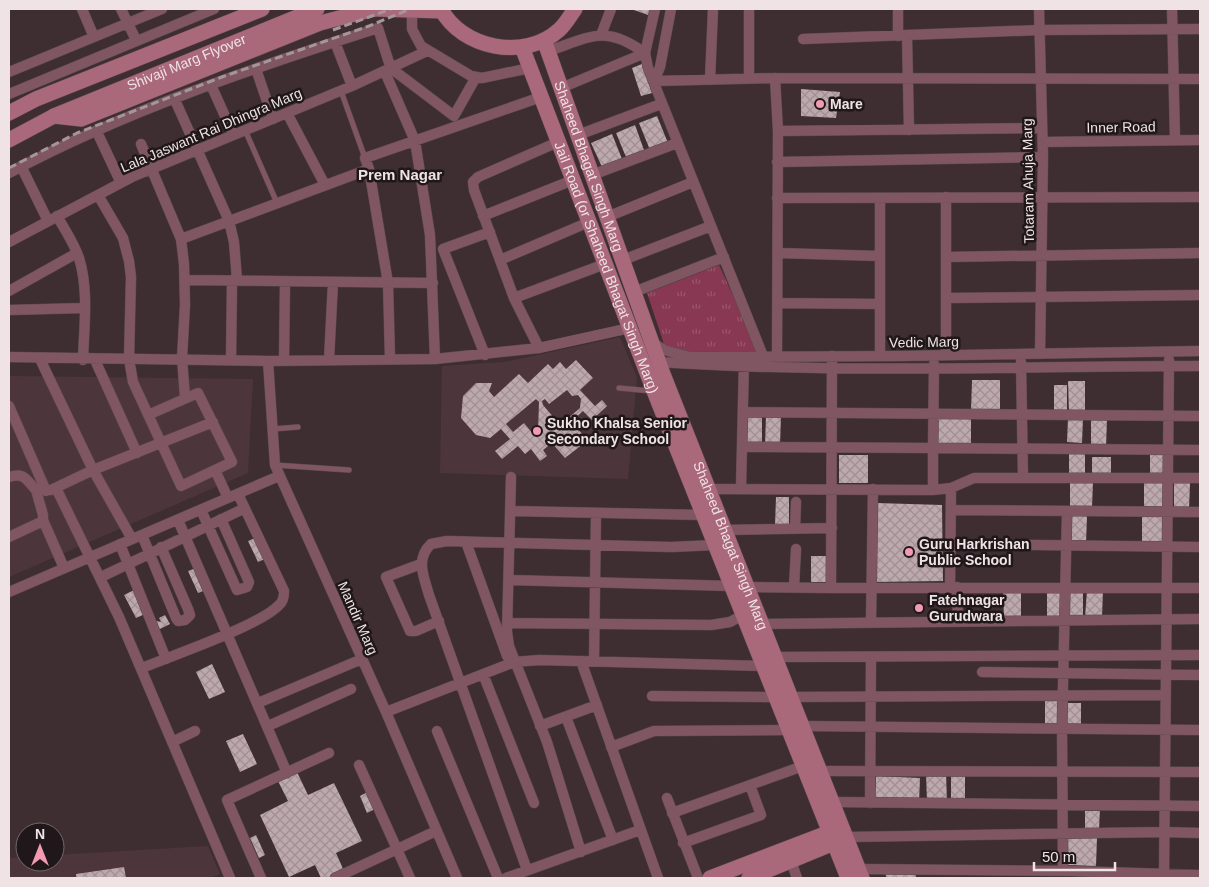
<svg xmlns="http://www.w3.org/2000/svg" width="1209" height="887" viewBox="0 0 1209 887" font-family="Arial,sans-serif">
<defs>
<pattern id="grass-tufts" width="24" height="20" patternUnits="userSpaceOnUse" patternTransform="scale(1.25)"><rect width="24" height="20" fill="#893853"/><path d="M3 7l-1-3M5 7V3M7 7l1-3M15 17l-1-3M17 17v-4M19 17l1-3" fill="none" stroke="#9a556c"/></pattern>
<pattern id="building-cross-hatch" width="8" height="8" patternUnits="userSpaceOnUse" patternTransform="scale(1.25)"><rect width="8" height="8" fill="#bda8ad"/><path d="M0 0l8 8M0 8l8-8" fill="none" stroke="#a08f93"/></pattern>
</defs>
<rect width="100%" height="100%" fill="#3e2d31"/>
<path fill="#4d363b" d="M620,337L637,377L628,479L440,473L442,366L504,362Z
M9,376L253,379L248,473L9,577Z
M208,846L220,874L210,878H9V858L25,857V862H55V855Z"/>
<path fill="url(#grass-tufts)" d="M719,265L762,358L667,353L647,293Z"/>
<path fill="url(#building-cross-hatch)" fill-rule="evenodd" d="M631,9H651L648,15Z
M642,64L652,93L641,96L632,68Z
M801,89L840,92L836,118L801,116Z
M657,116L668,143L650,150L639,123Z
M635,125L644,150L626,157L616,133Z
M612,134L622,159L602,167L591,143Z
M576,360L593,378L580,390L595,406L602,400L607,406L592,420L583,411L571,422L588,440L565,458L552,443L543,450L547,456L540,461L531,449L525,454L518,446L502,459L495,451L510,439L501,429L490,438L476,435L461,418L463,396L476,383H492L489,391L494,397L519,374L528,383L548,364L553,369L560,362L566,369ZM567,390L572,396L578,395L581,399L580,408L560,425L543,405L542,401L545,399L549,404ZM536,399L539,402L538,432L534,435L524,423L513,432L506,424Z
M972,380H1000V412H971Z
M1068,381H1085V413H1069Z
M1054,385H1067V413H1054Z
M745,415H762V445L746,446Z
M766,415H781L780,446H765Z
M1091,417L1107,418L1106,449L1091,448Z
M938,418H971V445H938Z
M1068,418L1083,419L1082,443L1067,442Z
M1150,451H1165V476H1150Z
M1069,452H1085V475H1069Z
M839,455H868V483H839Z
M1092,457H1111V478H1092Z
M1070,482H1093L1092,508H1070Z
M1144,483H1164V510H1144Z
M1174,483H1190L1189,509H1174Z
M776,497H789V526H775Z
M877,503L942,505L943,581L875,582Z
M1142,515H1163L1162,544H1142Z
M1070,516H1087L1086,544L1069,543Z
M255,538L265,559L258,562L248,541Z
M811,556H829V582H811Z
M196,568L206,590L198,593L188,571Z
M1021,589V619H1004L1003,590Z
M134,590L145,614L136,618L124,595Z
M1047,590H1061V619H1047Z
M1069,590H1083V618H1069Z
M1087,590L1103,591L1102,618H1085Z
M165,615L170,624L158,630L153,620L161,622L159,618Z
M212,664L225,692L209,699L196,672Z
M1045,700H1059V727H1045Z
M1066,703H1081V728H1065Z
M243,734L257,764L240,772L226,741Z
M297,772L308,795L334,783L362,841L336,853L344,871L329,878H321L315,865L289,877L260,815L288,801L278,781Z
M926,772H946L947,802L927,803Z
M951,772H965V803H951Z
M876,776L920,778L919,803L875,801Z
M369,791L377,808L367,813L360,796Z
M1085,807H1100L1099,830H1085Z
M256,835L265,855L259,858L250,838Z
M1066,838H1097L1096,866L1066,865Z
M124,867L126,878H76V874Z
M883,870H915L916,878H887Z"/>
<g fill="none" stroke-linecap="round" stroke-linejoin="round">
<g stroke="#5a4a4e" stroke-width="6">
<path id="lane" d="M341,91L365,158
M245,130L277,203
M619,388L651,391
M273,429L298,427
M275,465L349,470"/>
</g>
<g stroke="#5a4a4e" stroke-width="11">
<path id="street" d="M82,9L94,37
M121,9L136,40
M655,9L645,53L648,68L765,361
M898,9V36
M1039,9L1043,157L1040,354
M1172,9L1175,140
M412,10V29L421,46L471,76L482,78L530,68
M601,35L611,9
M907,35L909,130
M803,39L1040,30L1200,29
M335,42L352,86
M548,51C591,37 605,24 645,53
M256,69L273,119
M392,69L454,116L476,77
M9,72L162,9
M385,72L415,141L430,235L435,359
M749,78V9
M775,78L778,131L777,356
M710,80L713,9
M654,81L775,78L1200,79
M654,81L660,67L671,9
M211,85L233,134
M561,88L645,53
M9,94L214,9
M175,100L229,221L234,242L237,280
M287,113L325,185
M778,131L1041,128
M97,132L121,183
M578,135L661,104
M1043,142L1200,140
M141,144L181,239L184,264L185,305L182,358L185,398
M777,162L1043,157
M21,166L48,221
M9,173C125,111 253,68 378,28L391,69
M592,175L677,143
M98,195L123,238L129,261L131,277L129,359L133,382L181,486L232,462L198,393L148,415
M777,198L1200,197
M880,198V356
M57,216C65,230 74,243 79,258C89,290 84,327 83,360
M483,216L573,180
M607,217L693,182
M181,239L369,169
M9,242L132,177L352,86L427,51
M778,253L880,256
M946,257L1200,253
M500,260L589,222
M623,260L711,226
M185,280L433,283
M9,291L77,253
M634,292L724,257
M514,298L605,264
M946,298L1200,295
M778,303L880,304
M9,310L84,308
M652,342L664,350L690,357L901,356L1200,351
M539,348L514,298L474,190L473,182L478,177L558,142
M485,355L443,249L490,232
M946,355V197
M832,356L831,588H1200
M9,357L268,361L435,359L539,348L630,328
M40,359L93,470L132,539
M390,359L388,283L369,169L365,158L541,97
M95,360L137,453
M231,360L232,280
M329,360L333,282
M268,361L275,465L386,712L457,878
M284,361L285,281
M659,362C839,374 1020,366 1200,366
M1021,362L1023,478
M934,364L933,448L1200,450
M9,406L46,491
M743,412L1200,416
M742,447L933,448V490
M215,470L228,498
M9,477C25,472 26,480 36,490H51L93,470L213,422
M511,477L507,632L509,646L547,742L581,852
M741,487L744,361
M56,488L119,617L230,878
M709,489L933,490L951,488L974,478H1200
M201,510L237,590L247,587L249,582L221,519
M951,510L1200,512
M511,511L703,515
M43,520L64,568
M178,520L287,773
M795,529L796,502
M725,530L832,528
M142,535L176,618L178,621L185,620L190,615L188,609L161,547
M9,537L43,521V515L36,490
M466,542L507,656
M120,544L166,659
M951,544L1200,547
M421,564L386,577L410,631H416L439,621
M101,577L243,509
M509,580L732,586
M748,587L831,588
M794,587L796,549
M950,587L951,488
M957,587L958,622
M9,592L279,476
M871,622L873,489
M507,623L711,625L730,622L743,615
M762,624L1200,619
M774,657L1200,655
M581,661L658,878
M594,661L596,513
M142,668C171,656 261,625 279,605C283,602 284,596 284,591L238,494
M982,672L1200,675
M483,674L534,803
M652,696L776,697
M791,697L1166,695
M258,703L362,659
M386,712L514,662L539,660L763,666
M566,717L613,840
M268,726L351,689
M540,726L597,705
M803,726L1200,730
M437,731L498,878
M172,742L195,731
M611,747L654,731L789,730
M359,765L410,878
M821,771L1200,772
M667,798L698,878
M834,802L1200,806
M870,803L871,657
M672,813L803,766
M847,837L1164,832L1200,833
M683,843L761,815L750,785
M791,861L797,878
M859,869L1071,871L1200,875
M527,870L429,595C424,577 415,559 431,544L447,541L671,547L715,545
M1063,871L1062,729L1067,511
M261,878L227,800L329,753
M335,878L436,831
M506,878L640,830
M1164,878L1169,360"/>
</g>
<g stroke="#5a4a4e" stroke-width="16">
<g id="secondary">
<path d="M376,9L442,11"/>
<path d="M441,9C462,49 525,61 559,30C565,25 570,16 575,9"/>
<path id="s1" d="M544,40L663,374L862,878"/>
<path id="s2" d="M522,47L654,391L848,878"/>
<path d="M9,113L36,99L262,9"/>
<path d="M54,116L81,119L320,23L374,9"/>
<path id="s3" d="M9,140L54,116L317,9"/>
<path d="M710,878L838,829"/>
<path d="M749,878L841,840"/>
</g>
</g>
<use href="#lane" stroke="#7f5661" stroke-width="5"/>
<use href="#street" stroke="#7f5661" stroke-width="10"/>
<use href="#secondary" stroke="#aa687b" stroke-width="15"/>
<path stroke="#a49699" stroke-width="3" stroke-dasharray="8 4" stroke-linecap="butt" d="M333,30L391,9
M9,168L77,133L222,77L369,26L410,9"/>
</g>
<g fill="#f19ab2" stroke="#1f1719" stroke-width="2">
<circle cx="820" cy="104" r="5"/>
<circle cx="537" cy="431" r="5"/>
<circle cx="909" cy="552" r="5"/>
<circle cx="919" cy="608" r="5"/>
</g>
<g text-anchor="middle" stroke-width="5" stroke-linejoin="round" paint-order="stroke">
<g font-size="14" fill="#efe3e6" stroke="#1f1719">
<text dy="5" stroke="none"><textPath href="#s3" startOffset="194">Shivaji Marg Flyover</textPath></text>
<text transform="translate(1121 127) rotate(-1)" y="5">Inner Road</text>
<text transform="translate(211 130) rotate(-23)" y="5">Lala Jaswant Rai Dhingra Marg</text>
<text dy="5" stroke="none"><textPath href="#s1" startOffset="134">Shaheed Bhagat Singh Marg</textPath></text>
<text transform="translate(1028 181) rotate(-91)" y="5">Totaram Ahuja Marg</text>
<text dy="5" stroke="none"><textPath href="#s2" startOffset="236">Jail Road (or Shaheed Bhagat Singh Marg)</textPath></text>
<text transform="translate(924 342) rotate(-1)" y="5">Vedic Marg</text>
<text dy="5" stroke="none"><textPath href="#s1" startOffset="539">Shaheed Bhagat Singh Marg</textPath></text>
<text transform="translate(358 618) rotate(66)" y="5">Mandir Marg</text>
</g>
<g font-size="14" font-weight="bold" fill="#efe3e6" stroke="#1f1719" text-anchor="start">
<text x="830" y="109">Mare</text>
<text x="547" y="428">Sukho Khalsa Senior<tspan x="547" dy="16">Secondary School</tspan></text>
<text x="919" y="549">Guru Harkrishan<tspan x="919" dy="16">Public School</tspan></text>
<text x="929" y="605">Fatehnagar<tspan x="929" dy="16">Gurudwara</tspan></text>
</g>
<g font-size="15" font-weight="bold" fill="#efe3e6" stroke="#1f1719">
<text x="400" y="180">Prem Nagar</text>
</g>
</g>
<rect width="1209" height="887" fill="none" stroke="#efe3e6" stroke-width="20"/>
<g transform="translate(40 847)"><circle r="24" fill="#1f1719" stroke="#72696b"/>
<path d="M0-4L9 19L0 12L-9 19Z" fill="#f19ab2"/>
<text y="-8" font-size="14" font-weight="bold" text-anchor="middle" fill="#efe3e6">N</text>
</g>
<path d="M1034 862v8h81v-8" fill="none" stroke="#efe3e6" stroke-width="2.5"/>
<text x="1042" y="862" font-size="15" fill="#efe3e6" stroke="#1f1719" stroke-width="4" paint-order="stroke">50 m</text>
</svg>
